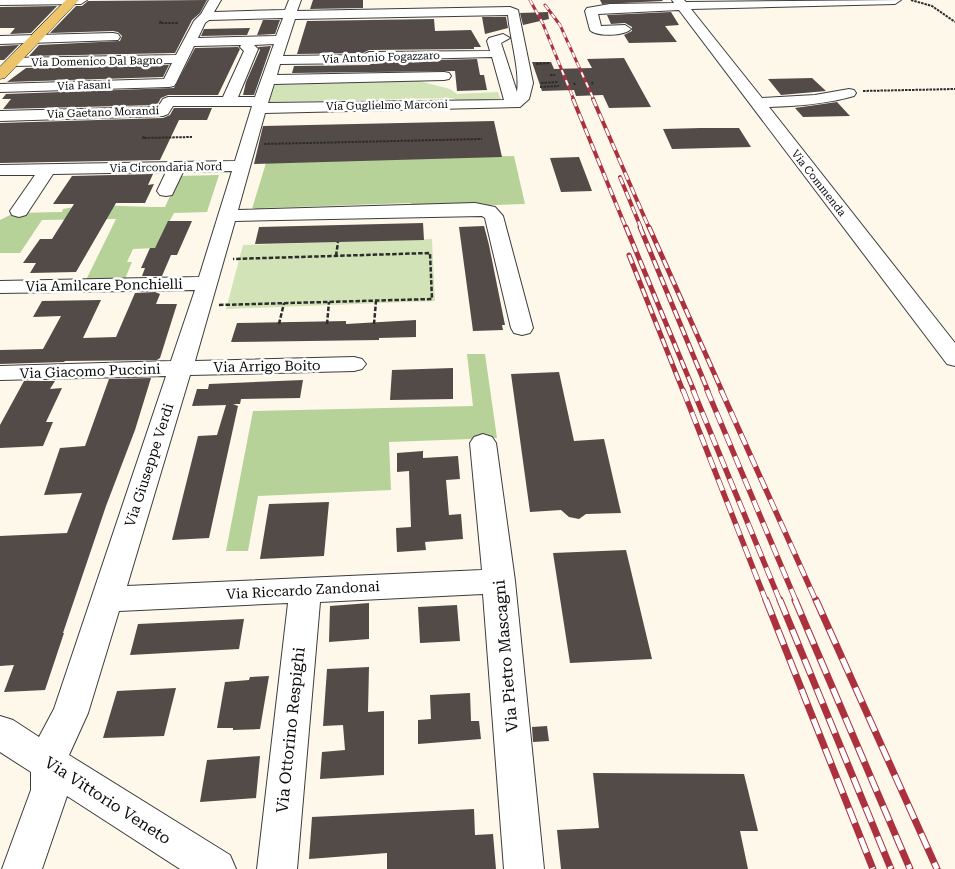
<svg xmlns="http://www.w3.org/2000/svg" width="955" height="869" viewBox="0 0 955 869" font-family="'Roboto Serif',serif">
<rect width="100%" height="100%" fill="#fdf8ea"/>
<path fill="#d1e3b7" d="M419,81L450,89L457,94L498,92L501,100L463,102L452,98L269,102L275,85Z
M432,239L435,301L226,309L243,245Z"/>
<path fill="#b6d298" d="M514,156L525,204L412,208L411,203L264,208L263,212H251L266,163Z
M219,175L207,212L174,213L155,248L133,249L127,262H132L125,279L86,280L116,219L42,220L20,253H0V220L14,213L62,212L63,209C97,202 131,208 165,207L179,176Z
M467,354H485L497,438L389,442L391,490L258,496L248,551H226L253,411L473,406Z"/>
<path fill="#524b48" d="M207,0L200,13L192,20L175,53L29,56L39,45L120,41L122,36L118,32L113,31L50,33L76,6H82L88,1Z
M313,0H363V8L310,9Z
M600,0H662L663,1L602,4Z
M57,6L31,33L10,34L15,28H0V7Z
M548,12L549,19L523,25L520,13Z
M671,12L679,25L665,26L677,42L629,43L624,35L632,31V27L625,23L611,24L607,15Z
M482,17H506L508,28L485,34Z
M434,19L435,31L471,30L481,47H474V49L369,50L363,53L297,54L307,21Z
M263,20H280L275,34L257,35Z
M250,28L247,35L201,36L204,29Z
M19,45L4,60H0V46Z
M271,46L254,95H243L246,82L260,50L258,47Z
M238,47L240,49L218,95H168L161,98L157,105L3,109L11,99H2L6,94L174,88L195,48Z
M624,58L651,107L609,108L603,95L576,96L574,90L542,91L532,62H551L554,69L592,68L587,59Z
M477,59L480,75H484L487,90L457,91L455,71L292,73L294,66L369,65L375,62Z
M169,65L163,77L7,82L26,68Z
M812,78L826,91L781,95L768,79Z
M837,102L850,116L803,117L795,108Z
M174,108H212L207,120H179L160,160L0,163V123L163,118L170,115Z
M494,121L502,157L254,164L263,126Z
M701,128H739L751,147L672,149L663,129Z
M579,157L592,191L561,192L550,158Z
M153,174L148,185L154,184L145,203H116L76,272L30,273L36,263H23L40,239H52L74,204H53L72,176Z
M168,221H192L177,255H171L162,276H142L145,268H141L150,248H155Z
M423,223L424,240L255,244L259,227Z
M484,226L489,245L505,325H502L503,330L473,331L459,227Z
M155,292L160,294L156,304H177L160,358L157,360L65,361L64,362L0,364V350L43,349L61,316L33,317L42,301L101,300L83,338L116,337L135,293Z
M416,320V337L379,338V340L231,342L237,323L346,321V324Z
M453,368V399L390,400L392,370Z
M559,372L574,441L604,439L621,513L586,514L579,519L569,517L561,510L530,512L511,374Z
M151,378L135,430L106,506L63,633H64L45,690L4,692L14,665L0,666V536L67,533L82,493L44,495L60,448L85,446L109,379Z
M303,380L300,398L241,399L240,404H233L238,406L209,538L172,540L198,436L217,435L226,405L192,406L197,389H208L209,384Z
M24,381H55L50,389L62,388L46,422H53L43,446L0,448V425Z
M423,451V458L458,456L460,479L446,480L449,515L461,514L463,539L425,542L426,550L397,552L396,528L411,527L409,471L397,472V453Z
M329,502L324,556L260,559L269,504Z
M626,550L652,659L570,663L553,553Z
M369,603V639L329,642L330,606Z
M457,605L460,641L420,643L418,607Z
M244,619L239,649L130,655L138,624Z
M369,667L368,712L384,711V775L320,779L322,752L345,750L343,725L323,726L327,669Z
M269,676L260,729L233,730V728H217L225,682L249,680L250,677Z
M176,688L164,736L103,738L117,691Z
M470,693L471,721H479L481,739L418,744V720L431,719L430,695Z
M547,726L549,741L533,742L532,727Z
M260,756L256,798L200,802L207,760Z
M593,773L744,774L758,831H740L748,869H561L557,830L599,828Z
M474,809L475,835L493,834L496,869H387V853L309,859L312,817Z"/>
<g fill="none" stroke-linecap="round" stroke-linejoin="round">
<g stroke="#3d3d3d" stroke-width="2">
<path id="minor" d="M0,0H87L81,4L0,5Z
M209,0H221L214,12L285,10L289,0H301L297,11L510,7L518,10L533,83L529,99L520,107L265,113L238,210L475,203L495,207L503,216L533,328L530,333L522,335L514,333L511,328L485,218L482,216L235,221L195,361L354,357L362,359L366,364L362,369L354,371L190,375L127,586L482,570L470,443L474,437L483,434L492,437L496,443L515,581L544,869H504L483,594L320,602L297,869H257L288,603L119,611L88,713L69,755L230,855L236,869H180L67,796L42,869H2L31,790V772L0,752V716L13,720L39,737L54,709L166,376L0,380V366L171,361L195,290L0,293V281L199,277L232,171L183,172L172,195L166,196L160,195L157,191L166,172L53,174L26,215L19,217L12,215L10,211L35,175H0V165L235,161L252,106H173L168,114L163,116L0,121V111L158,107L163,99L168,97H223L244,51L240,47L241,45L194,46L176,83L174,86L169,87L0,92V84L164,79L172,63L13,66L6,62L13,58L176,55L194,21L201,14ZM508,15C510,39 520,69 517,92L501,43L510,38L503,34L489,38L487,41L490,51L369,52L363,55L283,56L295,19ZM283,18L276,36L198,38L205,23L209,20ZM274,44L255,97H238L258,49L254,45ZM492,57L504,100L268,103L274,84L444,80L449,79L451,76L449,73L444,72L277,75L280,64L369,63L375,60Z
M672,0H684L686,2L901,0L895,4L691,9L762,98L815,95L849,89L854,90L856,93L854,96C826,104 798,106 769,107L955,343V366L947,364L679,10L598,14L601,26L625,25L631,29C625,36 596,37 590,30L585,11L587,8L610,4L674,3Z
M113,33L118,34L120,37L118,40L0,44V36Z"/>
</g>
<g stroke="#1b1b1b" stroke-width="1">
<path id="major" d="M66,0H79L5,78L0,79V67Z"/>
</g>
<path stroke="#2c2c2c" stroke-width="2" stroke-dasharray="2.5 1" stroke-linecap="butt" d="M911,0L932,6L955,22
M161,21L160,23H178
M536,64L550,63
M550,75H555
M592,82L593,85
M541,83L558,82
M574,83L575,85
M540,87L559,86
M863,91L955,89
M144,136L143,138L192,137
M264,144L482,139"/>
<path stroke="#2c2c2c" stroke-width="2.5" stroke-dasharray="4.5 2" stroke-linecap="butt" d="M336,256L338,242
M219,305L432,299L430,253L233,259
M279,324L284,303
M327,324L329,302
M374,324L376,301"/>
<use href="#minor" fill="#fff" fill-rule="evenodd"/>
<use href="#major" fill="#ebc46c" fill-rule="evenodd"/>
<g stroke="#ac313f" stroke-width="3">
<path id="rail-far4" d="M530,0L543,24L574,100
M545,5L560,25L594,100"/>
</g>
<g stroke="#ac313f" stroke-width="4">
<path id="rail-far3" d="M573,99L626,228
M593,99L649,228
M620,177L641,228"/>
</g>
<g stroke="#ac313f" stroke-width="5">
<path id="rail-far2" d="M626,227L694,391
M640,227L708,391
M649,227L722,391
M629,255L683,391"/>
</g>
<g stroke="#ac313f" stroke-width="5.5">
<path id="rail-far1" d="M683,390L766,601
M693,390L780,601
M707,390L796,601
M721,390L816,601"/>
</g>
<g stroke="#ac313f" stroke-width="7">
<path id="rail" d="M766,600L873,869
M780,600L891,869
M795,600L910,869
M816,600L937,869"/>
</g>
<use href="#rail-far4" stroke="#fff" stroke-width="2" stroke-dasharray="5.5" stroke-linecap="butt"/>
<use href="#rail-far3" stroke="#fff" stroke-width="2.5" stroke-dasharray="8" stroke-linecap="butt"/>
<use href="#rail-far2" stroke="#fff" stroke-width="3" stroke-dasharray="9" stroke-linecap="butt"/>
<use href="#rail-far1" stroke="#fff" stroke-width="4" stroke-dasharray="12" stroke-linecap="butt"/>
<use href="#rail" stroke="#fff" stroke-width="5" stroke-dasharray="16" stroke-linecap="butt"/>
</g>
<g text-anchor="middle" stroke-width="5" stroke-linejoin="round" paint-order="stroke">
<g font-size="11" fill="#0a0a0a" stroke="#fff">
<text transform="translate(381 57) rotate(-2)" y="4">Via Antonio Fogazzaro</text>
<text transform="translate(97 61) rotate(-1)" y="4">Via Domenico Dal Bagno</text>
<text transform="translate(84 85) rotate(-2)" y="4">Via Fasani</text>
<text transform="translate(387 105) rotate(-1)" y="4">Via Guglielmo Marconi</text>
<text transform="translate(103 112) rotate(-2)" y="4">Via Gaetano Morandi</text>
<text transform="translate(166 167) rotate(-1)" y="4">Via Circondaria Nord</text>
<text transform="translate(819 183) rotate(52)" y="4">Via Commenda</text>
</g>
<g font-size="14" fill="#0a0a0a" stroke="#fff">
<text transform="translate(104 285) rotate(-1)" y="5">Via Amilcare Ponchielli</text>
<text transform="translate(267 366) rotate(-1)" y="5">Via Arrigo Boito</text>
<text transform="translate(90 371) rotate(-2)" y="5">Via Giacomo Puccini</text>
<text transform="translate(149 465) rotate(-72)" y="5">Via Giuseppe Verdi</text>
<text transform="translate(303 590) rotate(-3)" y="5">Via Riccardo Zandonai</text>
</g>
<g font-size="16" fill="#0a0a0a" stroke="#fff">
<text transform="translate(505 656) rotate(-95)" y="6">Via Pietro Mascagni</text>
<text transform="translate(290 730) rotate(-84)" y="6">Via Ottorino Respighi</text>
<text transform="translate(108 800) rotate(33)" y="6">Via Vittorio Veneto</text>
</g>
</g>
</svg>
